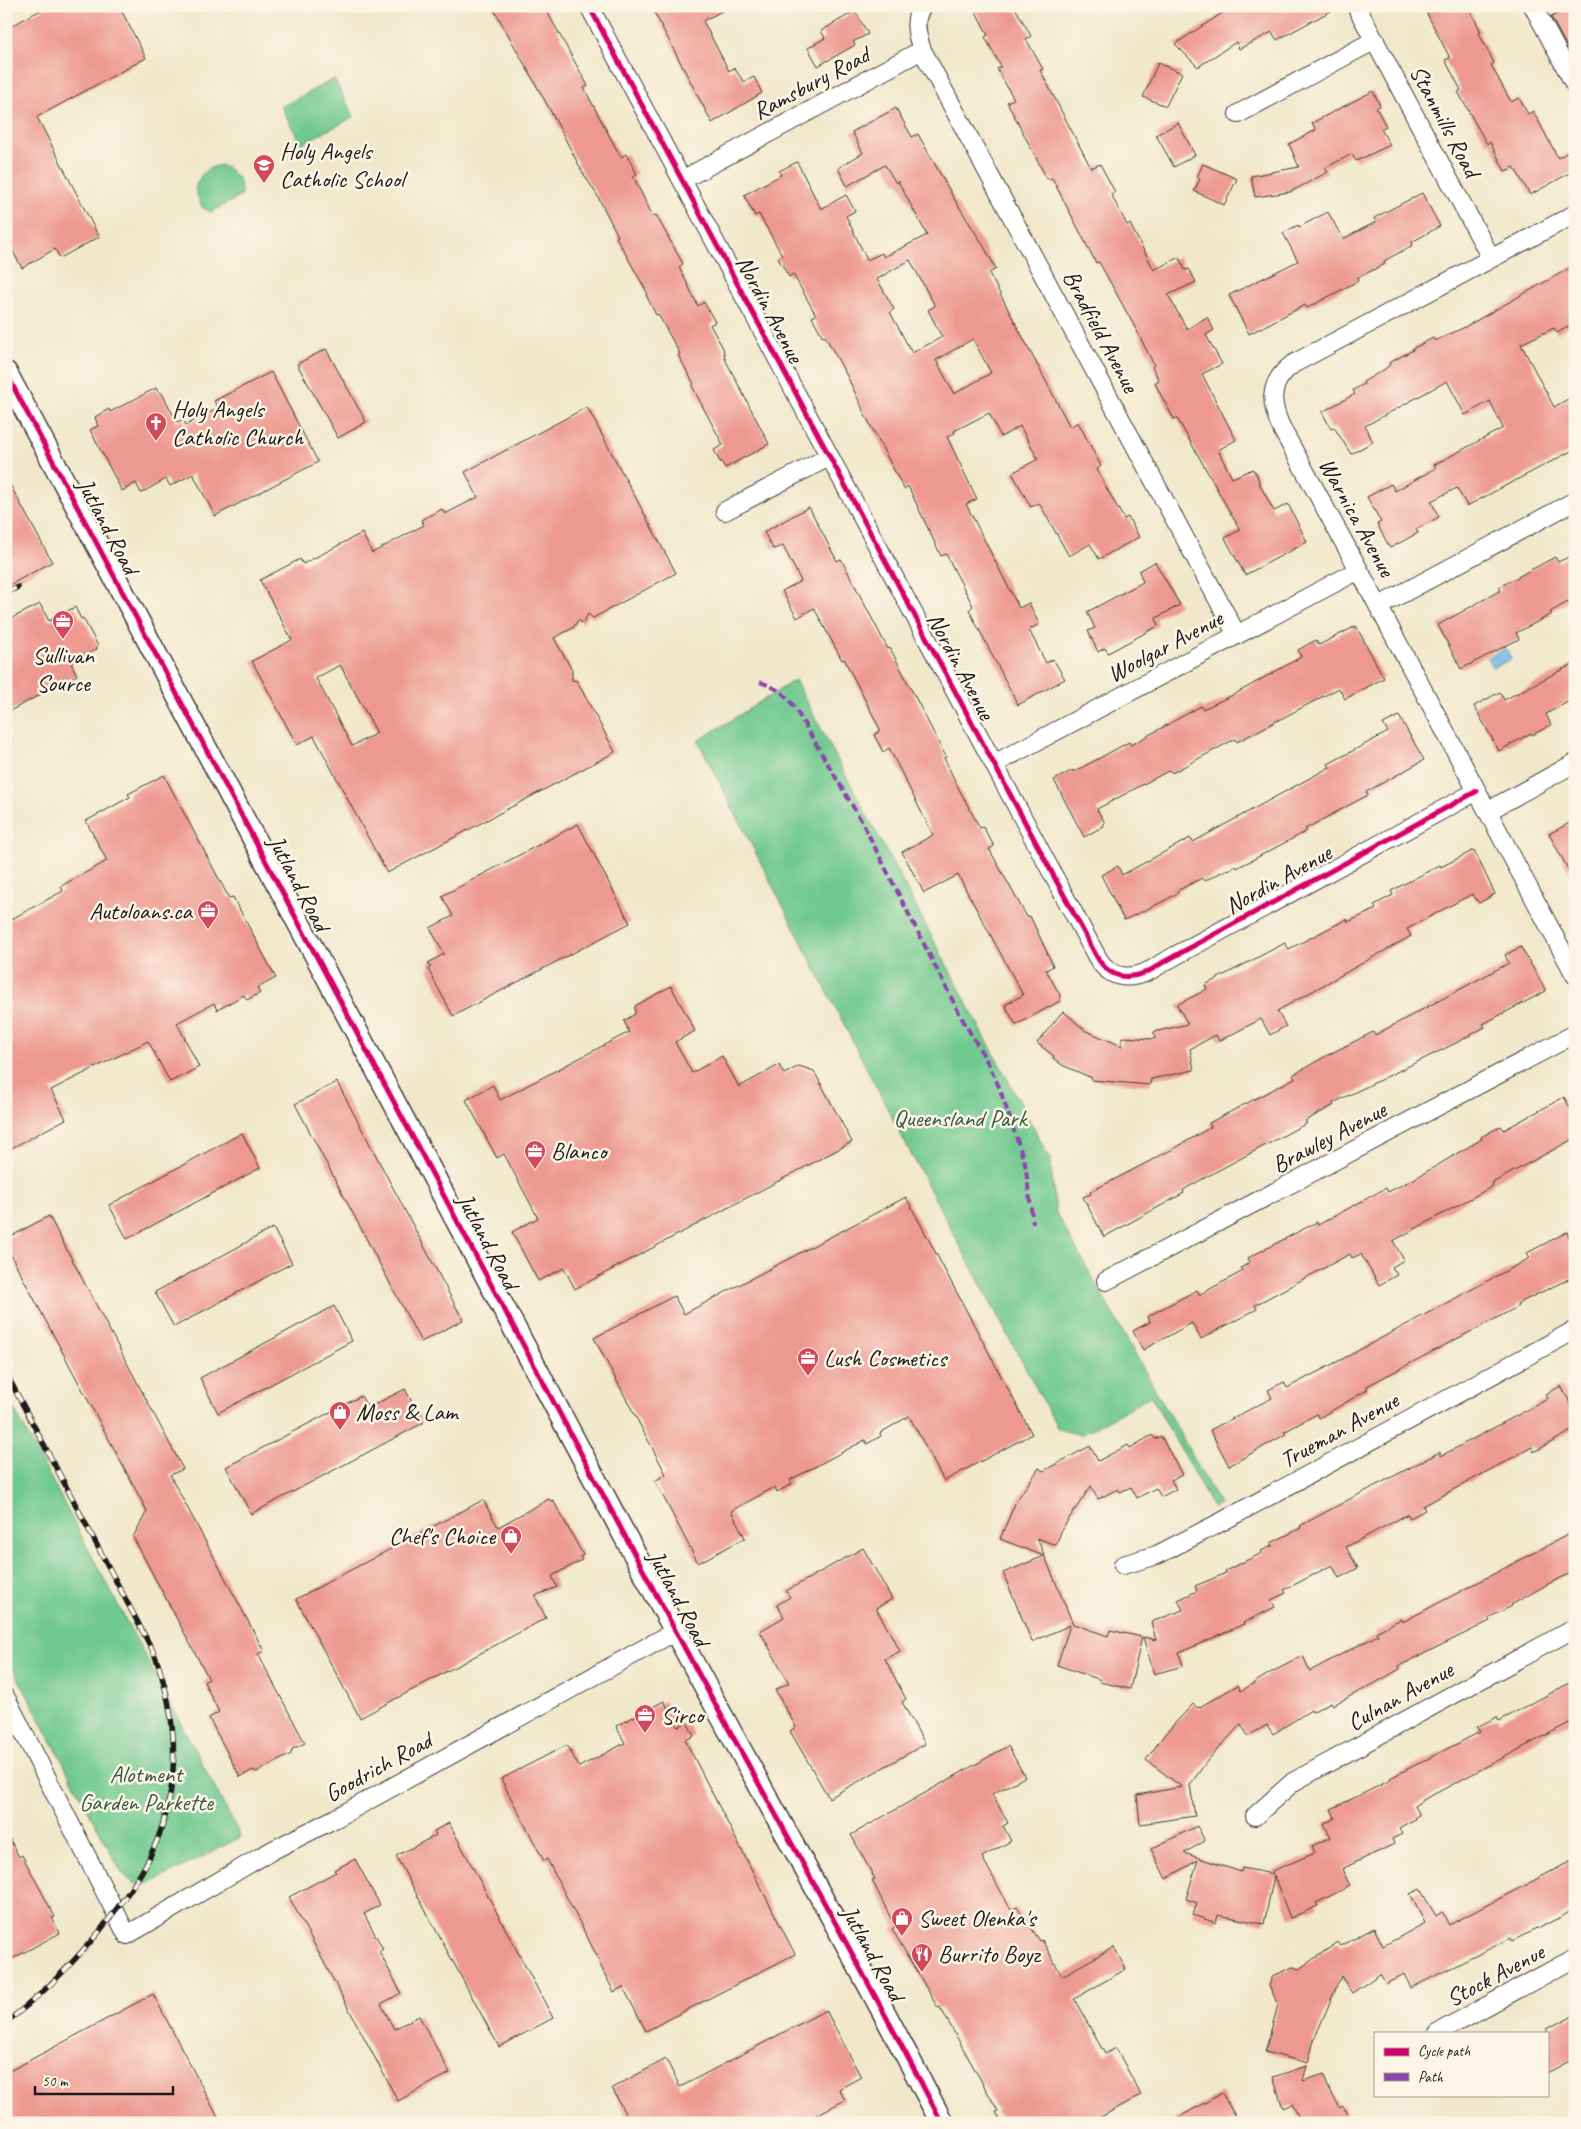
<svg xmlns="http://www.w3.org/2000/svg" width="1581" height="2129" viewBox="0 0 1581 2129" font-family="Caveat,sans-serif">
<rect width="100%" height="100%" fill="#fcf5e5"/>
<filter id="ink" filterUnits="userSpaceOnUse"><feTurbulence type="fractalNoise" baseFrequency=".02" numOctaves="2"/><feDisplacementMap in="SourceGraphic" scale="10" xChannelSelector="R" yChannelSelector="G"/><feConvolveMatrix kernelMatrix="1 2 1 2 8 2 1 2 1" color-interpolation-filters="sRGB"/></filter>
<filter id="wash" filterUnits="userSpaceOnUse"><feTurbulence type="fractalNoise" baseFrequency=".0096" numOctaves="4" result="noise"/><feDisplacementMap in="SourceGraphic" scale="20" xChannelSelector="R" yChannelSelector="G"/><feGaussianBlur stdDeviation="1.12" result="paint"/><feColorMatrix in="noise" values="0 0 0 0 0 0 0 0 0 0 0 0 0 0 0 0 0 1.4 0 .05"/><feComposite in="paint" operator="in"/></filter>
<g filter="url(#wash)">
<rect width="100%" height="100%" fill="#f1e8cc"/>
<path fill="#70c98f" stroke="#467256" d="M334,79L354,117L301,144L281,107Z
M222,165C236,173 242,179 241,196L211,212L202,207L195,189C200,174 206,167 222,165Z
M795,680L1050,1159L1056,1213L1220,1505L1213,1508L1151,1396L1081,1435L1058,1429L902,1137L698,741Z
M6,1394L241,1837L149,1884L133,1883L121,1872L6,1655Z"/>
<path fill="#6fb7e7" stroke="#466a82" d="M1506,648L1511,659L1493,668L1487,658Z"/>
<g id="blocks">
<path fill="#ed9890" fill-rule="evenodd" d="M48,6H119L146,58L37,117L99,237L60,258L55,249L22,268L6,239V29Z
M492,6H544L588,86L584,88L610,137L621,157L626,154L637,174L633,176L653,217L656,215L683,264L679,267L698,306L704,302L715,322L710,325L723,348L725,359L769,444L725,468L721,461L720,462L714,450L723,445L692,386L694,384L678,355L680,354L658,314L656,315L646,295L648,294L616,237L618,236L597,195L583,173L549,108Z
M651,6H731L703,21L729,71L734,68L744,82L754,77L762,93L712,123Z
M986,6H1014L1031,36L1026,39L1043,69L1040,70L1091,168L1100,164L1115,192L1111,194L1127,225L1130,224L1154,270L1179,257L1185,270L1189,269L1196,282L1168,295L1187,329L1207,317L1214,330L1206,335L1222,364L1202,374L1236,440L1218,450L1232,478L1253,469L1254,472H1256L1260,485L1274,511L1288,504L1307,542L1245,575L1225,538L1240,530L1177,418L1174,419L1163,399L1155,383L1159,380L1152,367L1154,365L1137,331L1099,262L1096,263L1052,178L1047,179L1007,102L1014,99L997,69L1001,67L985,37L988,35L976,12Z
M1233,6H1340L1277,40L1272,32L1239,49L1236,42L1198,67L1175,44Z
M1423,6H1468L1481,32L1479,33L1494,63L1491,65L1511,102L1519,98L1528,114L1533,111L1558,158L1570,151L1575,159V170L1530,195L1514,167L1505,171L1490,142L1487,144L1458,92L1461,90L1445,60L1450,58Z
M1556,6H1575V62L1551,17L1559,13Z
M855,11L868,34L853,42L855,45L818,66L808,48L825,38L821,31Z
M1158,63L1182,73L1166,106L1143,97Z
M1373,91L1380,106L1376,108L1386,126L1381,129L1390,145L1356,161L1352,154L1325,168L1328,172L1290,192L1255,197L1251,176L1299,167L1289,144L1316,130L1312,123Z
M896,108L912,137L918,134L956,202L982,243L996,269L989,273L1070,427L1078,422L1101,466L1097,469L1102,480L1124,519L1128,517L1139,537L1099,559L1090,544L1069,556L1039,503L1031,507L1012,473L1038,459L1020,426L1001,437L989,413L954,431L955,433L947,437L977,499L966,504L1019,608L1029,603L1039,624L1029,630L1046,663L1053,659L1065,679L1018,705L969,610L973,606L946,554L941,556L908,486L904,489L862,409H863L847,376L825,336L823,337L812,317L816,315L793,274L789,277L778,258L782,255L759,214L755,216L744,195L781,175L779,171L797,162L821,209L846,195L855,211L846,216L867,260L882,253L884,257L927,235L898,181L896,183L885,165L847,186L838,168L863,153L852,132ZM910,260L935,306L928,310L942,337L912,353L890,312L894,309L877,279ZM973,339L991,373L954,394L936,360Z
M1178,123L1195,155L1174,167L1156,135Z
M1203,164L1237,179L1224,205L1194,191L1200,179L1197,177Z
M1422,193L1440,226L1412,242L1413,245L1384,261L1385,264L1357,278L1358,281L1307,308L1305,305L1249,334L1229,295L1298,261L1283,233L1298,225L1299,227L1328,212L1343,239L1376,222L1374,218Z
M1575,265V323L1557,333L1554,328L1521,344L1554,407L1575,395V449L1467,506L1457,488L1431,501L1439,517L1416,529L1418,533L1390,548L1377,524L1381,522L1367,497L1391,484L1395,491L1436,468L1434,465L1503,428L1490,401L1465,415L1447,381L1365,426L1373,442L1351,454L1334,427L1331,429L1322,412L1355,394L1353,390L1364,384L1363,382L1385,369L1390,365L1389,363L1413,350L1412,349L1433,338L1435,341L1465,327Z
M326,349L366,422L338,438L297,364Z
M271,372L318,462L215,516L193,474L170,486L166,479L141,493L136,483L122,491L90,430L98,426L95,417L109,409L110,412L156,388L158,392L162,393L177,422L183,419L186,425L218,408L214,401Z
M587,407L676,573L593,618L588,614L583,623L578,620L573,628L554,638L572,670V680L577,681L615,752L387,873L314,736L297,745L252,661L292,640L260,580L300,559L303,564L362,533L372,553L424,525L421,520L442,509L445,514L478,497L465,472ZM340,665L377,733L352,746L316,678Z
M6,477L52,562L6,587Z
M809,507L837,561L841,559L888,649L890,648L946,757L944,758L959,789L980,828L983,827L994,846L989,849L1027,917L1030,916L1052,963L1053,966L1046,970L1060,995V1001L1016,1025L1005,1005L1023,995L958,875L924,893L902,852L933,835L889,748L883,752L874,735L880,731V729L844,659L842,660L814,608L797,618L782,591L801,581L783,546L773,549L764,532Z
M1575,554V598L1550,612L1552,614L1516,633L1519,639L1461,669L1438,625L1501,590L1499,587L1555,557L1558,562Z
M1155,562L1180,605L1156,618L1158,626L1108,653L1105,648L1098,652L1088,631L1095,628L1087,612L1143,582L1139,571Z
M40,604L49,621L75,607L81,619L83,618L98,646L96,647L97,649L71,663L77,675L6,713V621Z
M1356,626L1384,678L1345,699L1339,688L1237,742L1235,739L1172,773L1170,770L1097,809L1105,823L1103,825L1104,826L1084,837L1054,780L1073,770L1074,772L1129,742L1131,745L1201,706L1203,709L1235,694L1301,657L1298,650L1316,640L1319,645Z
M1575,663V698L1546,714L1551,725L1532,735L1531,733L1499,751L1474,706L1500,692L1504,700Z
M1399,716L1424,760L1366,792L1368,795L1305,829L1307,831L1237,868L1236,866L1229,870L1228,869L1204,881L1202,878L1177,891L1178,893L1164,901L1124,920L1101,875L1118,866L1122,875L1190,838L1193,842L1330,767L1328,764L1388,732L1383,724Z
M164,775L229,898L233,897L276,978L257,988L260,993L247,1000L244,995L217,1010L214,1003L177,1023L199,1067L170,1082L148,1041L51,1090L66,1119L6,1151V922L63,891L61,886L107,861L86,821L130,797L128,794Z
M1575,820V882L1549,834Z
M578,824L630,923L453,1016L428,969L431,967L428,963L444,954L430,928L453,916L442,896Z
M1474,850L1495,894L1479,903L1472,894L1407,929L1411,936L1277,1011L1286,1026L1270,1035L1261,1019L1219,1041L1216,1035L1190,1049L1194,1070L1151,1079L1150,1085L1091,1080L1092,1078L1062,1065L1053,1058L1054,1056L1037,1043L1063,1011L1086,1031L1122,1046V1037L1155,1039L1154,1032L1188,1024L1177,1005L1207,989L1205,985L1285,943L1289,949L1347,919L1348,922L1376,909L1374,905L1393,895L1391,891L1440,865L1441,867Z
M1521,947L1546,991L1483,1024L1485,1027L1456,1043L1333,1103L1334,1105L1305,1121L1307,1123L1206,1177L1183,1190L1184,1193L1104,1237L1083,1197L1091,1194L1090,1192L1177,1147L1211,1127L1209,1123L1295,1078L1293,1075L1324,1057L1373,1032L1375,1035L1509,963L1505,955Z
M671,986L695,1031L675,1042L692,1073L722,1056L739,1087L779,1065L784,1074L799,1066L814,1071L852,1142L575,1289L564,1268L538,1281L512,1232L538,1218L504,1154L497,1158L466,1100L493,1085L500,1100L629,1032L624,1021L635,1014V1006Z
M337,1082L463,1320L421,1342L295,1104Z
M1564,1097L1575,1116V1138L1492,1183L1493,1186L1393,1241L1404,1260L1392,1267L1397,1275L1379,1285L1361,1254L1352,1258L1350,1254L1255,1305L1257,1309L1201,1339L1192,1323L1143,1350L1133,1331L1150,1322L1148,1317L1154,1313L1197,1290L1199,1294H1201L1243,1271L1241,1268L1250,1262L1248,1258L1317,1222L1318,1225L1386,1188L1388,1192L1414,1179L1482,1139L1481,1137L1501,1126L1504,1130Z
M242,1133L260,1168L127,1239L109,1205Z
M906,1197L1032,1434L944,1481L909,1416L880,1433L881,1436L867,1444L865,1440L790,1480L792,1484L777,1492L775,1487L731,1511L745,1538L698,1563L655,1481L666,1474L594,1338L674,1296L684,1314Z
M49,1216L183,1469L170,1475L264,1651L258,1654L305,1743L292,1749L291,1754L257,1772L253,1770L240,1777L209,1718L219,1712L204,1682L209,1679L133,1537L147,1511L6,1246V1239Z
M273,1228L292,1263L174,1327L155,1292Z
M1567,1232L1569,1237L1575,1234V1276L1517,1304L1518,1306L1510,1311L1367,1386V1390L1319,1418L1317,1414L1284,1432L1286,1434L1229,1466L1210,1430L1272,1398L1268,1390L1284,1382L1287,1388L1350,1355L1530,1258L1527,1253Z
M334,1306L352,1341L218,1413L200,1378Z
M1561,1386L1575,1412V1429L1534,1452L1532,1447L1501,1464L1423,1506L1425,1510L1410,1518L1408,1514L1346,1547L1358,1568L1339,1578L1332,1565L1284,1590L1286,1593L1271,1600L1275,1607L1243,1623L1244,1624L1179,1653L1183,1666L1154,1674L1143,1637L1156,1640L1151,1622L1183,1610L1178,1600L1197,1591L1195,1586L1226,1573L1225,1571L1262,1553L1261,1551L1272,1546L1271,1543L1301,1528L1300,1526L1348,1500L1440,1452L1441,1456L1544,1401L1548,1398L1546,1394Z
M405,1389L423,1423L251,1514L226,1467L361,1396L368,1408Z
M1152,1435L1155,1439L1161,1436L1182,1475L1171,1480L1176,1489L1161,1497L1156,1488L1137,1498L1131,1487L1120,1492L1118,1489L1098,1499L1091,1486L1062,1529L1056,1545L1037,1538L1073,1624L1108,1636L1110,1630L1142,1637L1130,1689L1100,1682L1101,1680L1057,1665L1070,1625L1032,1642L1003,1573L1044,1556L1000,1539L1016,1501L1039,1468L1043,1471L1090,1446L1098,1461L1128,1445L1130,1448Z
M549,1499L551,1501L553,1500L583,1555L580,1557L582,1560L552,1576L557,1587L535,1596L546,1618L360,1718L296,1599L483,1500L498,1527Z
M1575,1531V1571L1548,1584L1511,1605L1512,1606L1488,1618L1490,1621L1399,1666L1400,1669L1370,1686L1333,1705L1331,1702L1312,1712L1311,1710L1273,1734L1267,1725L1248,1736L1241,1724L1207,1761L1190,1785L1195,1816L1140,1824L1137,1795L1182,1787L1146,1760L1164,1735L1193,1704L1198,1708L1238,1685L1241,1691L1270,1673L1303,1656L1310,1671L1378,1635L1376,1632L1401,1619L1403,1622L1412,1617Z
M863,1548L892,1599L876,1608L900,1651L885,1659L906,1699L902,1702L925,1744L829,1798L790,1731L796,1727L775,1690L789,1683L760,1631L784,1617L777,1605L790,1597L786,1591Z
M1575,1680V1720L1423,1800L1414,1806L1419,1815L1414,1818L1415,1819L1399,1828L1402,1834L1392,1839L1394,1844L1342,1869L1350,1886L1316,1903L1318,1906L1290,1918L1274,1876L1264,1924L1218,1915L1216,1923L1193,1915L1197,1903L1186,1899L1198,1860L1166,1879L1151,1849L1197,1826L1205,1841L1184,1853L1241,1872L1242,1868L1273,1874L1272,1871L1315,1853L1312,1846L1331,1837L1324,1824L1335,1818L1331,1809L1391,1780L1390,1778L1480,1732L1477,1727L1497,1717L1499,1721Z
M664,1701L678,1727L687,1722L694,1736L685,1740L795,1954L646,2031L623,1987L614,1992L599,1963L600,1962L547,1859L544,1861L501,1779L567,1745L579,1767L625,1743L616,1726Z
M1008,1746L1025,1777L992,1794L1008,1823L1003,1826L1011,1841L982,1857L1011,1910L1017,1907L1040,1941L1042,1940L1062,1976L1114,1947L1126,1969L1074,1999L1105,2054L1116,2048L1141,2095L1090,2123H1002L996,2112L998,2111L940,2007L938,2008L892,1929L895,1927L872,1880L875,1879L851,1835Z
M449,1823L553,2018L499,2047L396,1856L436,1835L434,1831Z
M6,1832L19,1857L22,1855L55,1917L52,1918L60,1933L10,1960L6,1952Z
M355,1859L380,1905L364,1914L383,1949L379,1951L401,1993L381,2004L394,2029L419,2016L450,2073L398,2101L289,1897L336,1872L334,1870Z
M1575,1859V1908L1563,1916L1512,1941L1511,1938L1411,1988L1404,1974L1386,1984L1380,1974L1352,1993L1341,1976L1314,2040L1308,2063L1265,2052L1278,2005L1269,1985L1273,1976L1293,1967L1299,1969L1338,1942L1341,1946L1374,1928L1383,1946L1425,1923L1410,1894L1420,1889L1436,1916L1442,1912L1449,1925Z
M153,1994L221,2123H6V2073Z
M826,2010L861,2077L839,2089L845,2100L801,2123H630L612,2088L666,2059L680,2087Z
M1575,2014V2058L1547,2073V2029Z
M1307,2066L1303,2081L1324,2074L1328,2087L1340,2108L1343,2106L1352,2123H1302L1292,2104L1283,2108L1273,2077Z
M1222,2093L1236,2118L1227,2123H1169Z"/>
</g>
</g>
<g filter="url(#ink)">
<use href="#blocks" fill-opacity="0" stroke="#3c3b36" stroke-width="1"/>
<g fill="none" stroke-linecap="round" stroke-linejoin="round">
<g stroke="#3c3b36" stroke-width="20">
<path id="minor" d="M589,6L1097,957C1113,985 1140,979 1162,963L1477,791
M923,6C912,18 917,36 922,50L1237,635
M1356,6L1491,258
M1533,6L1575,85
M1238,114L1375,40
M682,180L922,50
M1575,214L1293,364C1267,383 1270,405 1283,431L1359,570L1575,975
M725,511L829,457
M1379,606L1575,501
M994,764L1359,570
M1488,811L1575,763
M1106,1281L1575,1034
M1123,1565L1157,1555L1223,1521L1575,1330
M6,1698L127,1935L271,1851L336,1818L676,1631
M1255,1816L1293,1782L1575,1628
M1437,2033L1575,1958"/>
</g>
<g stroke="#3c3b36" stroke-width="25">
<path id="tertiary" d="M6,373C231,792 452,1213 676,1632C764,1796 857,1957 942,2123"/>
</g>
<use href="#minor" stroke="#fff" stroke-width="18"/>
<use href="#tertiary" stroke="#fff" stroke-width="22"/>
<g stroke="#1c1c1c" stroke-width="5.5">
<path id="rail" d="M6,593L18,587
M6,1373L154,1653C181,1724 182,1798 145,1866C132,1890 115,1911 99,1932C71,1965 42,1996 6,2022"/>
</g>
<use href="#rail" stroke="#fcf5e5" stroke-width="4" stroke-dasharray="11" stroke-linecap="butt"/>
<path stroke="#8e44ad" stroke-width="4" stroke-dasharray="8 4" stroke-linecap="butt" d="M760,682C777,688 787,694 796,710L862,822L960,1015L989,1065L999,1087L1025,1163L1033,1223"/>
<g stroke="#fcf5e5" stroke-width="8">
<path id="cycleway" d="M589,6L1097,957C1113,985 1140,979 1162,963L1477,791
M6,373C231,792 452,1213 676,1632C764,1796 857,1957 942,2123"/>
</g>
<use href="#cycleway" stroke="#d6006c" stroke-width="5"/>
</g>
</g>
<defs>
<g id="school-pin" transform="scale(1.125)"><path d="M0 17L-7.5 6A9.5 9.5 0 1 1 7.5 6Z" fill="#d1495b" stroke="#fcf5e5"/><path d="M0-5L7-2L0 1L-7-2ZM-4 1L0 2.5L4 1V4Q0 6-4 4Z" fill="#fff"/></g>
<g id="church-pin" transform="scale(1.125)"><path d="M0 17L-7.5 6A9.5 9.5 0 1 1 7.5 6Z" fill="#d1495b" stroke="#fcf5e5"/><path d="M-1.2-6h2.4v3.5h3.3v2.4h-3.3V6h-2.4V-.1h-3.3v-2.4h3.3Z" fill="#fff"/></g>
<g id="office-pin" transform="scale(1.125)"><path d="M0 17L-7.5 6A9.5 9.5 0 1 1 7.5 6Z" fill="#d1495b" stroke="#fcf5e5"/><path d="M-6-3h4V-5.5h4V-3h4V5H-6ZM-1-4.5V-3h2v-1.5ZM-6 0V1H6V0Z" fill="#fff"/></g>
<g id="shop-pin" transform="scale(1.125)"><path d="M0 17L-7.5 6A9.5 9.5 0 1 1 7.5 6Z" fill="#d1495b" stroke="#fcf5e5"/><path d="M-5-2.5h2.3a2.7 3.5 0 0 1 5.4 0H5L5.5 6h-11ZM-1.5-2.5h3a1.5 2.3 0 0 0-3 0Z" fill="#fff"/></g>
<g id="restaurant-pin" transform="scale(1.125)"><path d="M0 17L-7.5 6A9.5 9.5 0 1 1 7.5 6Z" fill="#d1495b" stroke="#fcf5e5"/><path d="M-5-6h1v4h1v-4h1v4h1v-4h1v5L-1.5 .5V6h-2V.5L-5-1ZM5-6V6H3V1.5H1.5Q1.5-4 5-6Z" fill="#fff"/></g>
</defs>
<g fill-rule="evenodd">
<use href="#school-pin" x="264" y="165"/>
<use href="#church-pin" x="156" y="423"/>
<use href="#office-pin" x="63" y="621"/>
<use href="#office-pin" x="208" y="911"/>
<use href="#office-pin" x="535" y="1151"/>
<use href="#office-pin" x="808" y="1358"/>
<use href="#shop-pin" x="340" y="1412"/>
<use href="#shop-pin" x="511" y="1536"/>
<use href="#office-pin" x="645" y="1715"/>
<use href="#shop-pin" x="902" y="1918"/>
<use href="#restaurant-pin" x="922" y="1954"/>
</g>
<g text-anchor="middle" stroke-width="5" stroke-linejoin="round" paint-order="stroke">
<g font-size="24" fill="#1c1c1c" stroke="#fcf5e5">
<text transform="translate(811 83) rotate(-28)" y="8">Ramsbury Road</text>
<text transform="translate(1445 121) rotate(62)" y="8">Stanmills Road</text>
<text transform="translate(770 309) rotate(62)" y="8">Nordin Avenue</text>
<text transform="translate(1101 331) rotate(62)" y="8">Bradfield Avenue</text>
<text transform="translate(1357 517) rotate(61)" y="8">Warnica Avenue</text>
<text transform="translate(108 526) rotate(62)" y="8">Jutland Road</text>
<text transform="translate(1165 646) rotate(-28)" y="8">Woolgar Avenue</text>
<text transform="translate(961 666) rotate(62)" y="8">Nordin Avenue</text>
<text transform="translate(1278 879) rotate(-29)" y="8">Nordin Avenue</text>
<text transform="translate(299 883) rotate(62)" y="8">Jutland Road</text>
<text transform="translate(1329 1137) rotate(-28)" y="8">Brawley Avenue</text>
<text transform="translate(488 1241) rotate(62)" y="8">Jutland Road</text>
<text transform="translate(1339 1430) rotate(-29)" y="8">Trueman Avenue</text>
<text transform="translate(679 1598) rotate(62)" y="8">Jutland Road</text>
<text transform="translate(1400 1696) rotate(-29)" y="8">Culnan Avenue</text>
<text transform="translate(378 1767) rotate(-29)" y="8">Goodrich Road</text>
<text transform="translate(873 1953) rotate(61)" y="8">Jutland Road</text>
<text transform="translate(1495 1975) rotate(-28)" y="8">Stock Avenue</text>
</g>
<g font-size="24" fill="#1c1c1c" stroke="#fcf5e5" text-anchor="start">
<text x="280" y="159">Holy Angels<tspan x="280" dy="28">Catholic School</tspan></text>
<text x="172" y="417">Holy Angels<tspan x="172" dy="28">Catholic Church</tspan></text>
<text x="63" y="663" text-anchor="middle">Sullivan<tspan x="63" dy="28">Source</tspan></text>
<text x="192" y="919" text-anchor="end">Autoloans.ca</text>
<text x="551" y="1159">Blanco</text>
<text x="824" y="1366">Lush Cosmetics</text>
<text x="356" y="1420">Moss &amp; Lam</text>
<text x="495" y="1544" text-anchor="end">Chef's Choice</text>
<text x="661" y="1723">Sirco</text>
<text x="918" y="1926">Sweet Olenka's</text>
<text x="938" y="1962">Burrito Boyz</text>
</g>
<g font-size="24" fill="#395944" stroke="#fcf5e5">
<text x="960" y="1126">Queensland Park</text>
<text x="146" y="1782">Alotment<tspan x="146" dy="28">Garden Parkette</tspan></text>
</g>
</g>
<rect width="1581" height="2129" fill="none" stroke="#fcf5e5" stroke-width="25"/>
<rect x="1374" y="2032" width="175" height="65" fill="#fcf5e5" stroke="#a29e95"/>
<rect x="1384" y="2048" width="25" height="8" fill="#d6006c" stroke="#a29e95"/>
<text x="1418" y="2056" font-size="15" fill="#1c1c1c">Cycle path</text>
<rect x="1384" y="2073" width="25" height="8" fill="#8e44ad" stroke="#a29e95"/>
<text x="1418" y="2082" font-size="15" fill="#1c1c1c">Path</text>
<path d="M35 2086v8h138v-8" fill="none" stroke="#1c1c1c" stroke-width="2.5"/>
<text x="42" y="2086" font-size="15" fill="#1c1c1c" stroke="#fcf5e5" stroke-width="4" paint-order="stroke">50 m</text>
</svg>
